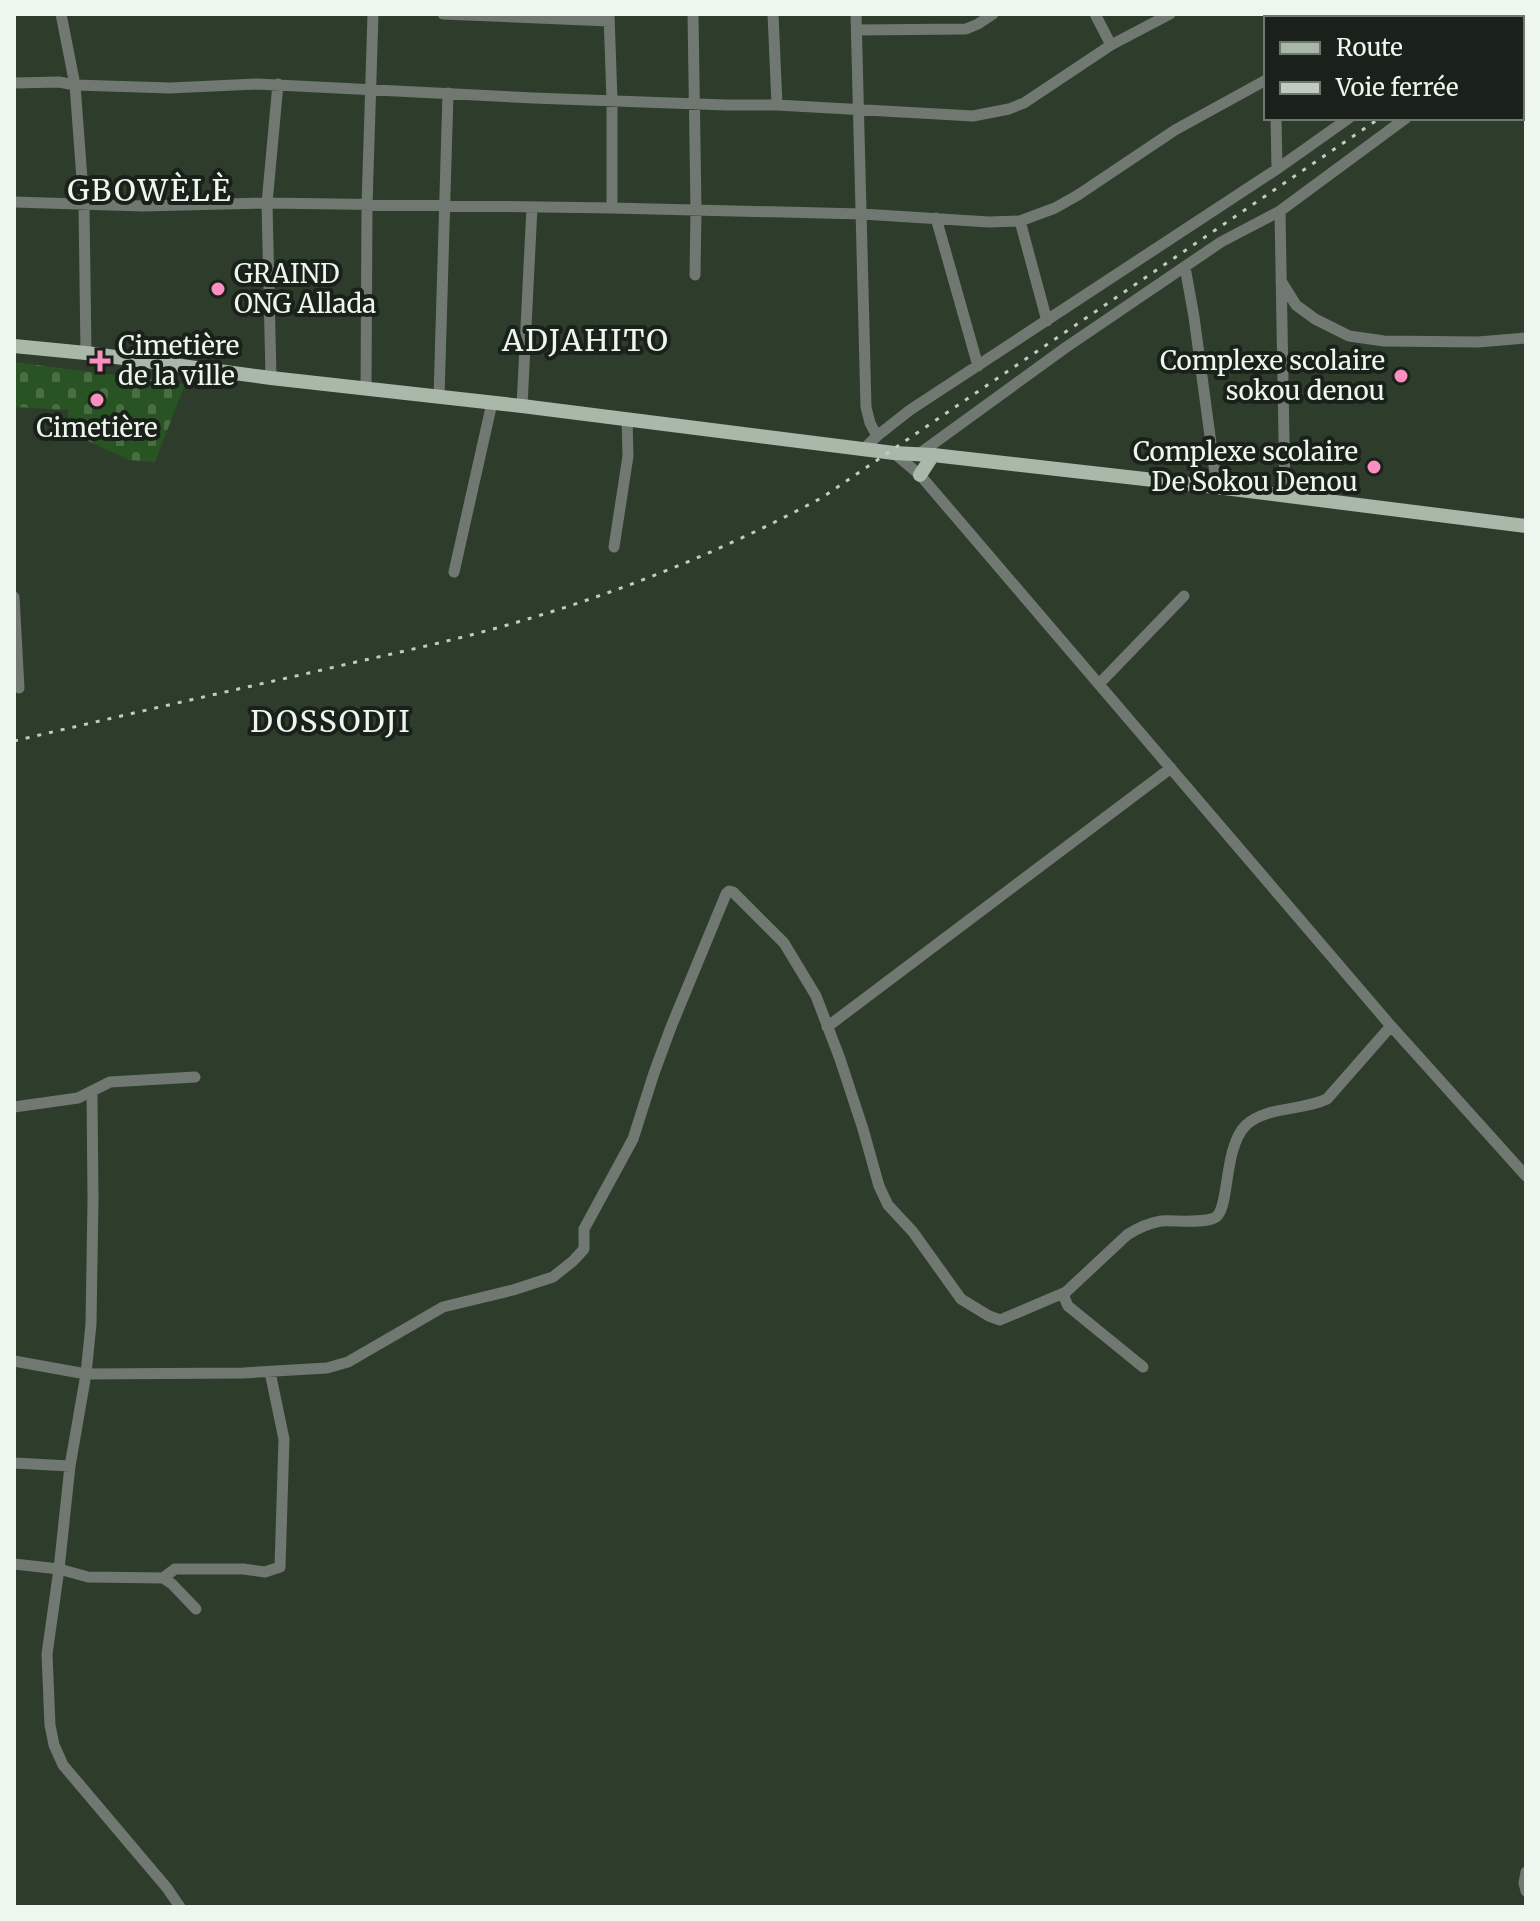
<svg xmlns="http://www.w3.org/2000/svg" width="1540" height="1921" viewBox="0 0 1540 1921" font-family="Merriweather,serif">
<defs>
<pattern id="cemetery-stones" width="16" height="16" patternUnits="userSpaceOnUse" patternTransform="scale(2)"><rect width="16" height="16" fill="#285423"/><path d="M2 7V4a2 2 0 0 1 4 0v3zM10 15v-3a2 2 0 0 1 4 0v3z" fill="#486d43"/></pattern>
</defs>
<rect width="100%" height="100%" fill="#2e3c2c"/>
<path fill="url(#cemetery-stones)" d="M14,362L185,384L155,462L129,460L88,441L67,435L68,410L14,407Z"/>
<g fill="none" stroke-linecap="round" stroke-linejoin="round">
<path stroke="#717871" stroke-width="11" d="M61,14L75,85L84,206L86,353
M443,14L609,21
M609,14L612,101V208
M693,14L696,210L695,275
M773,14L777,105
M856,14L866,407L870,423L877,436
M1095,14L1111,45
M1275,14V18
M1492,18L1498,14
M857,30L966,29L978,24L993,14
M1522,42L1526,39
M14,83L59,82L75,85L170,88L257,84L533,98L726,105H777L973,116L1009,109L1024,103L1111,45L1170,14
M1276,118L1277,169
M14,202L143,206L267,203L612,208L862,214L989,222L1020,221L1055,208L1078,195L1175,130L1266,80
M1280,211L1285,496
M936,218L978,366
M1020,221L1047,321
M1185,267L1194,317L1217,488
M1281,281L1296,305L1315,319L1349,336L1384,341L1478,342L1526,338
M271,378L267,203L278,84
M366,389L367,205L373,14
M439,397L448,93
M522,406L532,207
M864,449L877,436L910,410L1277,169L1349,118
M894,453L920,475L1391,1026L1526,1176
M919,454L1065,348L1221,242L1280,211L1406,118
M614,547L628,456L627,419
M454,572L492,403
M14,597L19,688
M1099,684L1184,596
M827,1027L1171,768
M92,1092L93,1200L91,1324L86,1374L70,1466L59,1569L47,1654L50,1725L54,1745L63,1765L167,1888L180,1907
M14,1107L78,1098L110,1082L195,1077
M14,1361L86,1374L243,1373L327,1368L348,1362L443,1307L513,1290L553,1277L573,1261L584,1249V1229L633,1139L654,1073L671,1027L726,894L729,891L733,892L784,943L816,996L840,1059L863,1129L879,1186L888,1205L913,1232L961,1299L989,1316L1000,1320L1066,1292
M1143,1367L1068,1306L1064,1297L1066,1292L1127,1235C1138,1228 1148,1223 1161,1221C1175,1220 1205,1224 1216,1217C1230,1207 1223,1148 1246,1125C1267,1106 1302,1111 1327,1099L1391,1026
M14,1463L70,1466
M14,1564L59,1569L88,1577L163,1578L175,1569H243L265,1572L280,1567L284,1439L270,1372
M163,1578L172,1584L196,1609
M1526,1872L1524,1883L1526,1891"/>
<path stroke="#aab8a9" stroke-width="14" d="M14,346L86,353L271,378L522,406L894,453L933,455L1224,488L1526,526
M920,475L933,455"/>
<path stroke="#c1ccc0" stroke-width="3" stroke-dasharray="4 8" stroke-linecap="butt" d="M1522,22L1526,19
M14,741C112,718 211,695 309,673C380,656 451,642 521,621C626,590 727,549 823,497L1380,118"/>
</g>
<g fill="#fc8fc1" stroke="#1a211a" stroke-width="3">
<circle cx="218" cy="289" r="8"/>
<path d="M96 349h8v8h8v8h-8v8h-8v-8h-8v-8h8z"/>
<circle cx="1401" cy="376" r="8"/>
<circle cx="97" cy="400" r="8"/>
<circle cx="1374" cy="467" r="8"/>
</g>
<g text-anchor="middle" stroke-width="8" stroke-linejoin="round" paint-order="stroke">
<g font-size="26" fill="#eef7ed" stroke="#1a211a" text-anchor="start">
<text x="234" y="283">GRAIND<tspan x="234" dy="30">ONG Allada</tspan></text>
<text x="118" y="355">Cimetière<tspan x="118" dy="30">de la ville</tspan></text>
<text x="1385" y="370" text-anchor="end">Complexe scolaire<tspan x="1385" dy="30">sokou denou</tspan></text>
<text x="97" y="437" text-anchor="middle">Cimetière</text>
<text x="1358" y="461" text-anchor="end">Complexe scolaire<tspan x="1358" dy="30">De Sokou Denou</tspan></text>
</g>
<g font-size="30" letter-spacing="2" fill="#eef7ed" stroke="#1a211a">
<text x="150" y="201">GBOWÈLÈ</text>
<text x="586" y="351">ADJAHITO</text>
<text x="331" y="732">DOSSODJI</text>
</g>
</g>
<rect width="1540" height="1921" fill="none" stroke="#eef7ed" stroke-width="32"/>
<rect x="1264" y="16" width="260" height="104" fill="#1a211a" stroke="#6f776e" stroke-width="2"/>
<rect x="1280" y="42" width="40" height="12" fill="#aab8a9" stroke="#6f776e" stroke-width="2"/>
<text x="1336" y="56" font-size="24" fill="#eef7ed">Route</text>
<rect x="1280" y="82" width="40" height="12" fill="#c1ccc0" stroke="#6f776e" stroke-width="2"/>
<text x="1336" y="96" font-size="24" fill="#eef7ed">Voie ferrée</text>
</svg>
